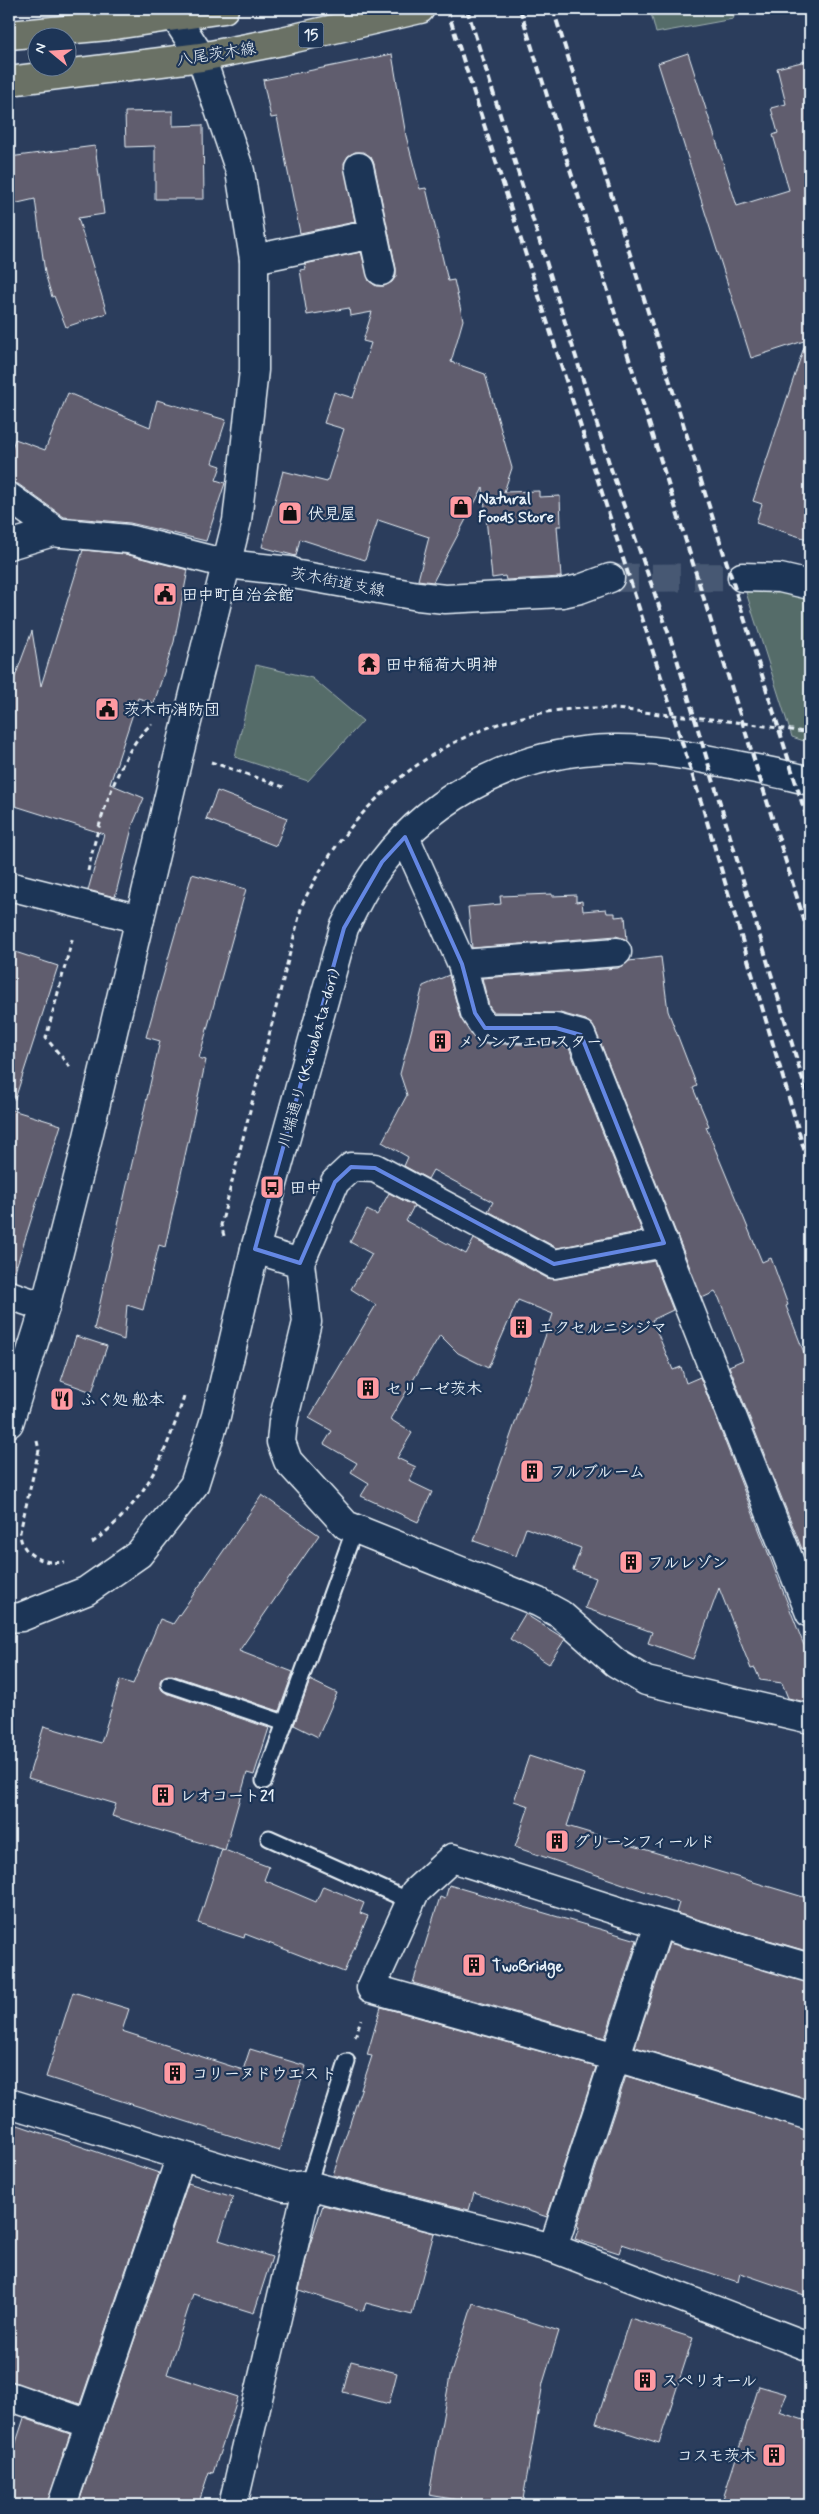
<svg xmlns="http://www.w3.org/2000/svg" width="819" height="2514" viewBox="0 0 819 2514" font-family="Mynerve,'Klee One',sans-serif">
<rect width="100%" height="100%" fill="#2b3d5c"/>
<filter id="ink" filterUnits="userSpaceOnUse"><feTurbulence type="fractalNoise" baseFrequency=".02" numOctaves="2"/><feDisplacementMap in="SourceGraphic" scale="10" xChannelSelector="R" yChannelSelector="G"/><feConvolveMatrix kernelMatrix="1 2 1 2 8 2 1 2 1" color-interpolation-filters="sRGB"/></filter>
<g filter="url(#ink)">
<path fill="#546c69" stroke="#9eaeb0" d="M650,9H737L733,19L656,33Z
M744,586L810,595V743L792,737Z
M256,665L312,678L363,721L308,781L235,757Z"/>
<path fill="#615d6e" stroke="#e8f1f8" d="M688,53L737,206L789,190L773,135L778,133L771,108L786,104L777,68L810,60V339L751,358L658,63Z
M392,54L406,136L420,189L426,188L448,281L454,280L463,320L451,362L485,374L512,468L504,492L539,491V497L560,496L561,526H557L561,577L506,580L505,576L492,578L483,487L433,582L418,580L429,537L378,520L365,560L300,539L296,556L262,547L283,471L327,482L344,429L324,423L334,392L353,398L371,343L363,341L372,312L350,316L349,308L307,315L300,270L306,269L305,264L361,252L369,281L376,286H384L392,282L396,276V268L374,164L371,157L364,152H355L348,156L344,163L355,222L300,233L277,117L271,118L263,80Z
M173,111V126L203,125L204,199H155V146L126,147L125,112Z
M95,146L104,214L78,218L107,313L66,327L54,296L52,297L45,273L35,199L9,205V157Z
M804,347L810,348V540L756,523L762,504L753,501Z
M68,393L150,427L157,400L226,420L212,463L221,466L216,480L225,483L206,541L130,523L64,517L18,484L9,482V457L15,439L45,450Z
M83,550L125,554L188,570L174,642L154,703L138,698L110,784L144,798L133,824L115,897L88,890L104,834L9,804V693L32,631L41,686Z
M217,791L287,818L276,846L206,819Z
M192,874L246,889L199,1058L206,1060L165,1247L159,1245L143,1310L127,1305L124,1340L94,1329L160,1041L146,1037Z
M552,894V896L576,895V902L582,901L583,911L606,909L607,913H615V917L625,916L627,940L616,936L472,948L468,907L501,904L500,896Z
M9,950L58,966L15,1099L9,1098Z
M661,957L668,1011L697,1086L693,1088L709,1126L706,1127L762,1262L771,1258L788,1305L786,1306L810,1368V1546L802,1549L729,1366L743,1360L719,1298L715,1292L702,1298L595,1029L586,1020L560,1013L493,1012L489,1006L482,978L618,968L629,961Z
M449,975L460,1017L477,1042L485,1044H554L569,1048L642,1231L557,1248L488,1211L493,1202L433,1170L428,1179L404,1166L408,1157L382,1142L407,1095L400,1074L423,986Z
M9,1109L61,1125L15,1271L9,1270Z
M389,1193L414,1206L406,1221L466,1254L474,1239L547,1278L557,1279L654,1261L673,1310L652,1320L673,1370L681,1367L686,1383L700,1377L810,1661V1703L788,1698L782,1683L760,1680L755,1668L751,1669L719,1588L693,1659L648,1643L652,1632L585,1608L596,1578L573,1570L581,1548L526,1528L516,1556L474,1541L553,1314L518,1300L488,1368L458,1353L440,1335L390,1419L412,1433L397,1458L416,1467L409,1481L432,1492L418,1522L361,1496L369,1483L351,1472L357,1463L324,1444L332,1431L309,1418L376,1305L351,1289L372,1254L350,1242L367,1210L377,1215Z
M76,1336L107,1346L92,1392L61,1381Z
M262,1495L319,1535L239,1651L293,1672L279,1711L172,1675L163,1677L160,1681L162,1690L166,1693L269,1728L254,1775L247,1773L225,1850L112,1816L116,1804L28,1778L44,1726L101,1743L120,1680L133,1684L160,1619L173,1624Z
M525,1614L565,1639L549,1664L510,1639Z
M310,1680L337,1693L318,1737L294,1725Z
M529,1756L584,1774L567,1826L810,1899V1952L676,1913L679,1903L515,1847L529,1806L514,1801Z
M222,1849L269,1867L264,1880L316,1902L323,1886L364,1903L360,1913L368,1916L344,1972L245,1934L244,1938L198,1923Z
M449,1885L637,1940L605,2038L413,1983L440,1897L445,1899Z
M669,1943L810,1983V2100L635,2047Z
M73,1992L129,2009L122,2031L243,2070L250,2049L306,2066L279,2151L46,2077Z
M381,2007L596,2067L547,2217L474,2193L469,2210L333,2175L372,2056L367,2055Z
M626,2076L810,2131V2297L740,2273L738,2282L622,2244L619,2253L575,2239L579,2227L577,2226Z
M9,2122L159,2173L80,2404L9,2381Z
M188,2183L233,2197L219,2240L272,2257L254,2313L193,2294L167,2374L238,2397L213,2473L209,2472L198,2505H78Z
M323,2205L434,2233L412,2315L366,2303L363,2311L299,2290L309,2247Z
M473,2303L559,2331L543,2383L522,2505H487L429,2495L450,2376Z
M630,2318L693,2338L659,2443L596,2423Z
M351,2361L397,2373L389,2404L343,2392Z
M759,2386L787,2394L779,2412L810,2422V2488L805,2505H721Z
M24,2418L70,2434L47,2505H9V2464Z"/>
<g fill="none" stroke-linecap="round" stroke-linejoin="round">
<path stroke="#475873" stroke-width="28" stroke-dasharray="28 14" stroke-linecap="butt" d="M610,578L742,577"/>
<g stroke="#e8f1f8" stroke-width="19">
<path id="lane" d="M169,1684L285,1723
M264,1781L355,1528
M269,1838L410,1901
M308,2185L347,2062"/>
</g>
<g stroke="#e8f1f8" stroke-width="31">
<path id="street" d="M359,167L381,271
M254,259L373,234
M9,497L59,533
M9,545L53,532L128,539L227,564L290,571L293,574L418,596L445,599L562,593L580,589L610,578
M742,577L780,578L810,585
M405,837L462,964L475,1013L485,1028H556L581,1035L810,1613
M9,886L140,919
M462,964L617,952
M664,1243L554,1264L375,1168L351,1167L335,1182L300,1263L307,1322L283,1422L281,1442L288,1461L346,1525L538,1602L560,1614L616,1663L646,1681L810,1719
M255,1249L300,1263
M9,1295L45,1307
M659,1924L452,1858L415,1892L371,1988L616,2057L810,2116
M9,2103L285,2187L308,2185L553,2248L810,2347
M553,2248L659,1924L810,1968
M9,2396L89,2424
M62,2505L181,2156
M233,2505L308,2185"/>
</g>
<g stroke="#e8f1f8" stroke-width="31">
<path id="secondary" d="M9,1423L45,1307L82,1162L178,758L237,521L254,370V259L240,171L201,57L170,9
M9,1618L21,1617L86,1591L139,1554L194,1485L216,1416L255,1249L344,928C355,906 366,883 382,863C437,791 523,751 612,749C654,748 695,757 736,765C761,770 786,774 810,781"/>
</g>
<g stroke="#e8f1f8" stroke-width="31">
<path id="primary" d="M9,35L108,26L224,9
M9,81L201,57L282,41L420,9"/>
</g>
<path stroke="#e8f1f8" stroke-width="3" stroke-dasharray="5 4" stroke-linecap="butt" d="M211,762L287,788
M88,871C96,831 119,749 152,724
M70,1067L46,1038L73,936
M224,1236L221,1225L302,905C356,790 460,712 589,708C613,708 636,711 660,714C711,718 760,725 810,733
M37,1441L39,1450L20,1532C20,1555 44,1565 65,1562
M92,1543C145,1503 164,1459 184,1397
M355,2037L361,2019"/>
<use href="#lane" stroke="#1d3557" stroke-width="15"/>
<use href="#street" stroke="#1d3557" stroke-width="28"/>
<use href="#secondary" stroke="#1d3557" stroke-width="28"/>
<use href="#primary" stroke="#6b7165" stroke-width="28"/>
<path stroke="#e8f1f8" stroke-width="4" stroke-dasharray="8 4" stroke-linecap="butt" d="M447,9L703,808L810,1169
M467,9L610,466L674,649L810,1104
M520,9L810,939
M553,9L810,828"/>
</g>
</g>
<path fill="none" stroke="#6487e3" stroke-width="4" stroke-linejoin="round" d="M405,837L462,964L475,1013L485,1028H556L581,1035L664,1243L554,1264L375,1168L351,1167L335,1182L300,1263L255,1249L344,928L382,862Z"/>
<defs>
<g id="shop-square" transform="scale(1.25)"><rect x="-9" y="-9" width="18" height="18" rx="4" fill="#ff9aa2" stroke="#1d3557"/><path d="M-5-2.5h2.3a2.7 3.5 0 0 1 5.4 0H5L5.5 6h-11ZM-1.5-2.5h3a1.5 2.3 0 0 0-3 0Z" fill="#111"/></g>
<g id="civic-square" transform="scale(1.25)"><rect x="-9" y="-9" width="18" height="18" rx="4" fill="#ff9aa2" stroke="#1d3557"/><path d="M-.6-6.5H3V-4.5H.6V-3L4-1V1h2V6H-6V1h2V-1L-.6-3ZM-1.2 2.5V6h2.4V2.5Z" fill="#111"/></g>
<g id="temple-square" transform="scale(1.25)"><rect x="-9" y="-9" width="18" height="18" rx="4" fill="#ff9aa2" stroke="#1d3557"/><path d="M0-6L5-2H3V0L6.5 2.5H4V6H1.5V3h-3V6H-4V2.5H-6.5L-3 0V-2H-5Z" fill="#111"/></g>
<g id="building-square" transform="scale(1.25)"><rect x="-9" y="-9" width="18" height="18" rx="4" fill="#ff9aa2" stroke="#1d3557"/><path d="M-4-6H4V6H1V3H-1V6H-4ZM-2.5-4.3h1.7v1.8h-1.7ZM.8-4.3h1.7v1.8H.8ZM-2.5-1h1.7V.8h-1.7ZM.8-1h1.7V.8H.8Z" fill="#111"/></g>
<g id="bus-square" transform="scale(1.25)"><rect x="-9" y="-9" width="18" height="18" rx="4" fill="#ff9aa2" stroke="#1d3557"/><path d="M-5-6H5V4H4V6H2V4H-2V6H-4V4H-5ZM-3.5-4V0h7V-4ZM-3.5 1.2v1.5H-2V1.2ZM2 1.2v1.5H3.5V1.2Z" fill="#111"/></g>
<g id="restaurant-square" transform="scale(1.25)"><rect x="-9" y="-9" width="18" height="18" rx="4" fill="#ff9aa2" stroke="#1d3557"/><path d="M-5-6h1v4h1v-4h1v4h1v-4h1v5L-1.5 .5V6h-2V.5L-5-1ZM5-6V6H3V1.5H1.5Q1.5-4 5-6Z" fill="#111"/></g>
</defs>
<g fill-rule="evenodd">
<use href="#shop-square" x="461" y="507"/>
<use href="#shop-square" x="290" y="513"/>
<use href="#civic-square" x="165" y="594"/>
<use href="#temple-square" x="369" y="664"/>
<use href="#civic-square" x="107" y="709"/>
<use href="#building-square" x="440" y="1041"/>
<use href="#bus-square" x="272" y="1187"/>
<use href="#building-square" x="521" y="1327"/>
<use href="#building-square" x="368" y="1388"/>
<use href="#restaurant-square" x="62" y="1399"/>
<use href="#building-square" x="532" y="1471"/>
<use href="#building-square" x="631" y="1562"/>
<use href="#building-square" x="163" y="1795"/>
<use href="#building-square" x="557" y="1841"/>
<use href="#building-square" x="474" y="1965"/>
<use href="#building-square" x="175" y="2073"/>
<use href="#building-square" x="645" y="2380"/>
<use href="#building-square" x="774" y="2455"/>
</g>
<g text-anchor="middle" stroke-width="4.5" stroke-linejoin="round" paint-order="stroke">
<rect fill="#1d3557" stroke="#abb9c8" stroke-width="1" x="298.5" y="22.5" width="25" height="25" rx="4"/>
<g font-size="15" font-weight="bold" fill="#e8f1f8">
<text x="311" y="40">15</text>
</g>
<g font-size="16" fill="#e8f1f8" stroke="#1d3557">
<text transform="translate(216 53) rotate(-9)" y="6">八尾茨木線</text>
<text transform="translate(338 581) rotate(11)" y="6">茨木街道支線</text>
<text transform="translate(308 1058) rotate(-74)" y="6">川端通り (Kawabata-dori)</text>
</g>
<g font-size="16" font-weight="bold" fill="#e8f1f8" stroke="#1d3557" text-anchor="start">
<text x="478" y="504">Natural<tspan x="478" dy="18">Foods Store</tspan></text>
<text x="308" y="519">伏見屋</text>
<text x="182" y="600">田中町自治会館</text>
<text x="386" y="670">田中稲荷大明神</text>
<text x="124" y="715">茨木市消防団</text>
<text x="458" y="1047">メゾンアエロスター</text>
<text x="290" y="1193">田中</text>
<text x="538" y="1333">エクセルニシジマ</text>
<text x="386" y="1394">セリーゼ茨木</text>
<text x="80" y="1405">ふぐ処 舩本</text>
<text x="550" y="1477">フルブルーム</text>
<text x="648" y="1568">フルレゾン</text>
<text x="180" y="1801">レオコート21</text>
<text x="574" y="1847">グリーンフィールド</text>
<text x="492" y="1971">TwoBridge</text>
<text x="192" y="2079">コリーヌドウエスト</text>
<text x="662" y="2386">スペリオール</text>
<text x="756" y="2461" text-anchor="end">コスモ茨木</text>
</g>
</g>
<rect width="819" height="2514" fill="none" stroke="#1d3557" stroke-width="30"/>
<rect x="15" y="15" width="789" height="2484" fill="none" stroke="#e8f1f8" stroke-width="2" filter="url(#ink)"/>
<g transform="translate(52 52) rotate(288)"><circle r="24" fill="#1d3557" stroke="#6e8097"/>
<path d="M0-4L9 19L0 12L-9 19Z" fill="#ff9aa2"/>
<text y="-8" font-size="14" font-weight="bold" text-anchor="middle" fill="#e8f1f8">N</text>
</g>
</svg>
